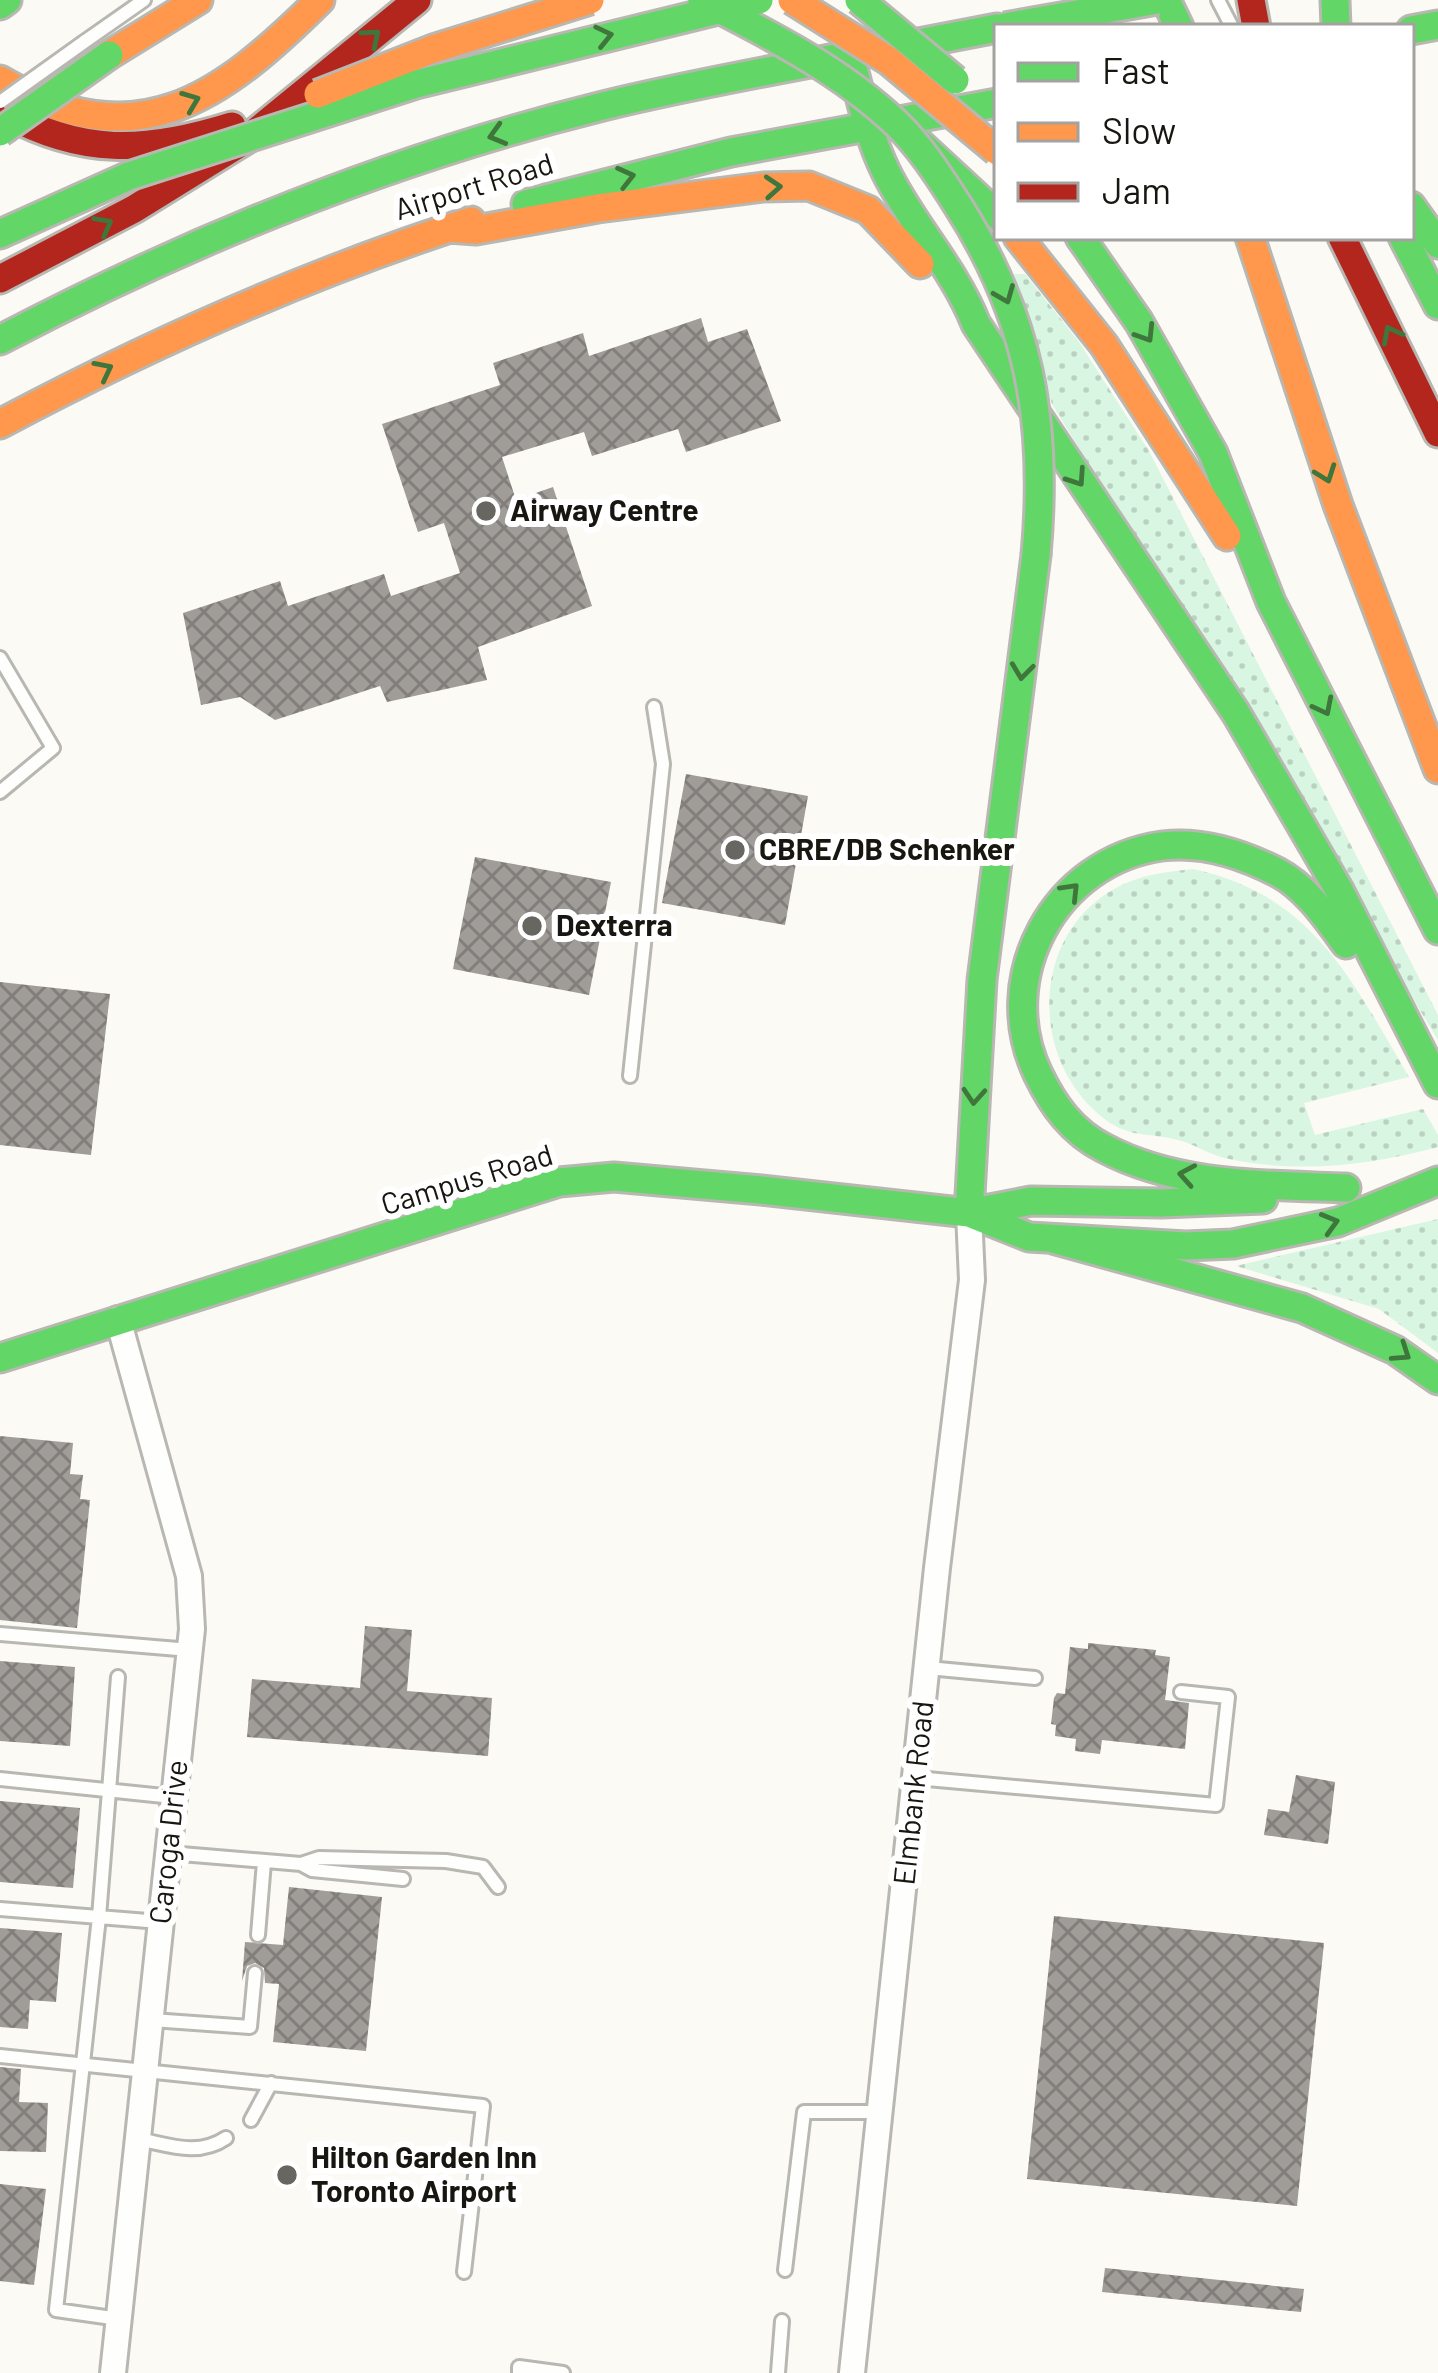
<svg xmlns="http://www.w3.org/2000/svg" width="1438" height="2373" viewBox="0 0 1438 2373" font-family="Barlow,sans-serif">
<defs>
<pattern id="grass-dots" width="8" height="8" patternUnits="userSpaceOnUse" patternTransform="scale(3)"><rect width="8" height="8" fill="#d9f6e2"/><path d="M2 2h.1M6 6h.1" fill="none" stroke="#bad2c1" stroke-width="1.8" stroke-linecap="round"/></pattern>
<pattern id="building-cross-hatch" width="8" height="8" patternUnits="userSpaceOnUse" patternTransform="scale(3)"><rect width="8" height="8" fill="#a09c98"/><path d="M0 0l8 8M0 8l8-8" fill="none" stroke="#817e7b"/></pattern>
</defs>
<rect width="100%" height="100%" fill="#fbfaf4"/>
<path fill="url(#grass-dots)" d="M1014,274H1025L1079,342L1149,451L1438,1015V1040L1052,404Z
M1193,869C1313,895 1351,979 1409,1077L1304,1103L1315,1135L1423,1109L1438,1135V1147C1371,1165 1299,1174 1229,1159C1211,1156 1195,1144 1178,1140C1142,1131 1126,1140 1094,1110C1030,1050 1033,935 1114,889C1139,875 1164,872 1193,869Z
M1438,1219V1353L1379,1309L1236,1266Z"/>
<path fill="url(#building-cross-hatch)" d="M701,318L708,342L747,329L781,421L686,452L678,429L592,456L584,432L502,457L516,500L553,487L592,606L478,647L487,680L387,702L380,686L275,720L240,697L201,705L183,613L280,581L288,606L384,574L391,596L460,573L444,523L418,532L382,424L500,385L493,363L583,333L589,356Z
M686,774L808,796L785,925L662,903Z
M475,857L611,882L589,995L453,969Z
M0,982L110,994L91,1155L0,1145Z
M0,1436L73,1443L70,1474L83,1475L80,1499L90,1500L77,1628L0,1620Z
M365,1626L412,1630L407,1691L492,1698L488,1756L247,1737L252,1679L360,1688Z
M1088,1643L1156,1650L1155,1655L1170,1657L1165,1700L1189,1703L1185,1749L1102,1740L1100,1754L1075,1751L1076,1739L1055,1736L1056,1725L1051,1724L1054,1698L1057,1693L1065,1694L1070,1647L1088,1649Z
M0,1661L75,1667L70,1746L0,1741Z
M1296,1775L1335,1782L1328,1844L1264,1835L1268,1809L1289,1812Z
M0,1801L80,1808L73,1888L0,1882Z
M289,1887L382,1897L366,2051L273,2042L279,1984L265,1983L264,1968L255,1963L247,1966L242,1981L245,1942L283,1945Z
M1054,1916L1324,1943L1297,2206L1027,2179Z
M0,1928L62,1933L56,2002L30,2000L28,2029L0,2027Z
M0,2067L21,2069L19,2102L48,2103L46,2152L0,2151Z
M0,2184L46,2189L34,2285L0,2281Z
M1105,2268L1304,2289L1301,2312L1102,2292Z"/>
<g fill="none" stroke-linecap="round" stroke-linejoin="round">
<g stroke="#b8b7b1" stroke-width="18">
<path id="lane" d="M1218,0L1232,27
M84,42L144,0
M0,658L53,748L0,792
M630,1076L663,764L654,707
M0,1634L190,1650
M928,1668L1035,1678
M118,1677L99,1917L56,2310L119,2319
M916,1778L1216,1805L1228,1697L1181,1692
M0,1779L173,1797
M169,1853L301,1864L312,1870L403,1879
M301,1864L319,1858L446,1861L483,1867L498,1887
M0,1909L160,1922
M258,1935L264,1862
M152,2020L250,2027L255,1973
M0,2056L483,2106L464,2272
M251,2120L271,2083
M138,2139C169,2145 198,2157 226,2138
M785,2270L804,2112H879
M519,2373V2367L563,2373
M778,2373L782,2321"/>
</g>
<g stroke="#b8b7b1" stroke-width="30">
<path id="street" d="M113,2373L192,1629L189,1576L118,1319
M852,2373L937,1568L972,1280L969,1213"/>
</g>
<g stroke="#b8b7b1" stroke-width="33">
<path id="fast" d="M1166,0L1179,27
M1335,0L1336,27
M0,5L7,0
M1411,30L1438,25
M898,47L997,28
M850,56C860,95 868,135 886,172C912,225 954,268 976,324L1236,713L1339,890L1438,1084
M918,142L997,215
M526,204L731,152L997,103
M1411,206L1438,244
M0,234L129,176
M1080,237L1139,322L1213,453L1271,602L1438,930
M1403,237L1438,305
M0,340C192,239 393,158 603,106C680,87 758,73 836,58
M1346,944C1327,918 1306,887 1277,872C1242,854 1201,841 1162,846C1054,861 992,978 1038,1074C1053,1105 1072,1132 1104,1148C1177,1187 1265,1185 1346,1188
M969,1213L982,980L1036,555
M969,1213L1031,1201L1161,1203L1263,1199
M1053,1239L1302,1308L1395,1350L1438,1380
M0,1358L559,1182L614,1177L761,1190L969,1213L1029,1237L1186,1246L1233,1244L1338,1222L1438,1181"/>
</g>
<g stroke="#b8b7b1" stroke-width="33">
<path id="slow" d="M109,55L198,0
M0,80C138,161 221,98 320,0
M449,228L476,230L598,208L763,187L809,186L868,210L920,264
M1018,237L1104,345L1227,536
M1250,237L1338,505L1438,769
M0,424C152,343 307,274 471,221"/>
</g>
<g stroke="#b8b7b1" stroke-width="33">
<path id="jam" d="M1251,0L1256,27
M0,110C80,156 146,153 232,126
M1342,237L1438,433
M0,279L134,209L247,139L417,0"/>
</g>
<use href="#lane" stroke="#fefefd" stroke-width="12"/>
<use href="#street" stroke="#fefefd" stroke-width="24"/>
<use href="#fast" stroke="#63d668" stroke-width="27"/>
<use href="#slow" stroke="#ff974d" stroke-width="27"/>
<use href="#jam" stroke="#b3261e" stroke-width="27"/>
<g stroke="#b8b7b1" stroke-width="18" stroke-linecap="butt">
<path id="lane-bridge" d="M0,102L84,42"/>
</g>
<g stroke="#b8b7b1" stroke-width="33" stroke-linecap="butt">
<path id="fast-bridge" d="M702,0C770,35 840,70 896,123C920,146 939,176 957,204C1030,318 1048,422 1036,555
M859,0L955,80
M1005,27L1157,0
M0,132L109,55
M129,176L416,84L759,0"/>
</g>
<g stroke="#b8b7b1" stroke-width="33" stroke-linecap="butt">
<path id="slow-bridge" d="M792,0L889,61L997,151
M318,94L433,49L590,0"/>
</g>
<use href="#lane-bridge" stroke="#fefefd" stroke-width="12"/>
<use href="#fast-bridge" stroke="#63d668" stroke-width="27"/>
<use href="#slow-bridge" stroke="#ff974d" stroke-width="27"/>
</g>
<defs><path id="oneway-chevron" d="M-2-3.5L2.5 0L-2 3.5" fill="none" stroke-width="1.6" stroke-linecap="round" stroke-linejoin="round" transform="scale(3)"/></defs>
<g stroke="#3e763c">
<use href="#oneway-chevron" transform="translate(604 36) rotate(-13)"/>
<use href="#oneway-chevron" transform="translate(372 37) rotate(-40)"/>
<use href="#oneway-chevron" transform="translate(191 101) rotate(-21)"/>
<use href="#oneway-chevron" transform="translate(497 135) rotate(164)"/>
<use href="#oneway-chevron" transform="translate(626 177) rotate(-14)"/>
<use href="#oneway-chevron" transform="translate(773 187) rotate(-4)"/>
<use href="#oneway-chevron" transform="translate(104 225) rotate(-28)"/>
<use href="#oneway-chevron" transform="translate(1005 295) rotate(68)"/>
<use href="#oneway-chevron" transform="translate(1146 334) rotate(58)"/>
<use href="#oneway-chevron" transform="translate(1391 334) rotate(-117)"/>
<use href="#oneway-chevron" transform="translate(104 370) rotate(-27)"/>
<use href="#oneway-chevron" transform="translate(1326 474) rotate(70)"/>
<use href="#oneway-chevron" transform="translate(1077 478) rotate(56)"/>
<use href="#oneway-chevron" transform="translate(1022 671) rotate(97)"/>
<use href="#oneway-chevron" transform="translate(1324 707) rotate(63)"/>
<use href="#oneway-chevron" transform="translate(1071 891) rotate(-46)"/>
<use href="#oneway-chevron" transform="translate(974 1096) rotate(94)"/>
<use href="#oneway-chevron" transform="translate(1187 1175) rotate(-170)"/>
<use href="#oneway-chevron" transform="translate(1330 1223) rotate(-16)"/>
<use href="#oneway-chevron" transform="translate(1402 1353) rotate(34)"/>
</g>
<g fill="#676660" stroke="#fff" stroke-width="4.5">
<circle cx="486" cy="511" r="12"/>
<circle cx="735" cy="850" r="12"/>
<circle cx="532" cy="926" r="12"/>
<circle cx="287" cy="2175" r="12"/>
</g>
<g text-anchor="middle" stroke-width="12" stroke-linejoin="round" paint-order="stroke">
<g font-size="30" fill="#181610" stroke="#fff">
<text transform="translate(474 187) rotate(-17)" y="10">Airport Road</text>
<text transform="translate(467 1180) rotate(-17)" y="10">Campus Road</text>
<text transform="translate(914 1793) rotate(-84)" y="10">Elmbank Road</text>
<text transform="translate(169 1842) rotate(-84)" y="10">Caroga Drive</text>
</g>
<g font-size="30" font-weight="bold" fill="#181610" stroke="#fff" text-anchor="start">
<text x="510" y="521">Airway Centre</text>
<text x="759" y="860">CBRE/DB Schenker</text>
<text x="556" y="936">Dexterra</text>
<text x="311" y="2168">Hilton Garden Inn<tspan x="311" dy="34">Toronto Airport</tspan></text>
</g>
</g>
<rect x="994" y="24" width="420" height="216" fill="#ffffff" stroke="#a3a29f" stroke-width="3"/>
<rect x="1018" y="63" width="60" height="18" fill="#63d668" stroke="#a3a29f" stroke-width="3"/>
<text x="1102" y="84" font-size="36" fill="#181610">Fast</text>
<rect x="1018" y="123" width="60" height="18" fill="#ff974d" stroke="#a3a29f" stroke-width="3"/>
<text x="1102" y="144" font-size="36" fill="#181610">Slow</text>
<rect x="1018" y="183" width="60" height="18" fill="#b3261e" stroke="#a3a29f" stroke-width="3"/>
<text x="1102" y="204" font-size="36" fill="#181610">Jam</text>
</svg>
